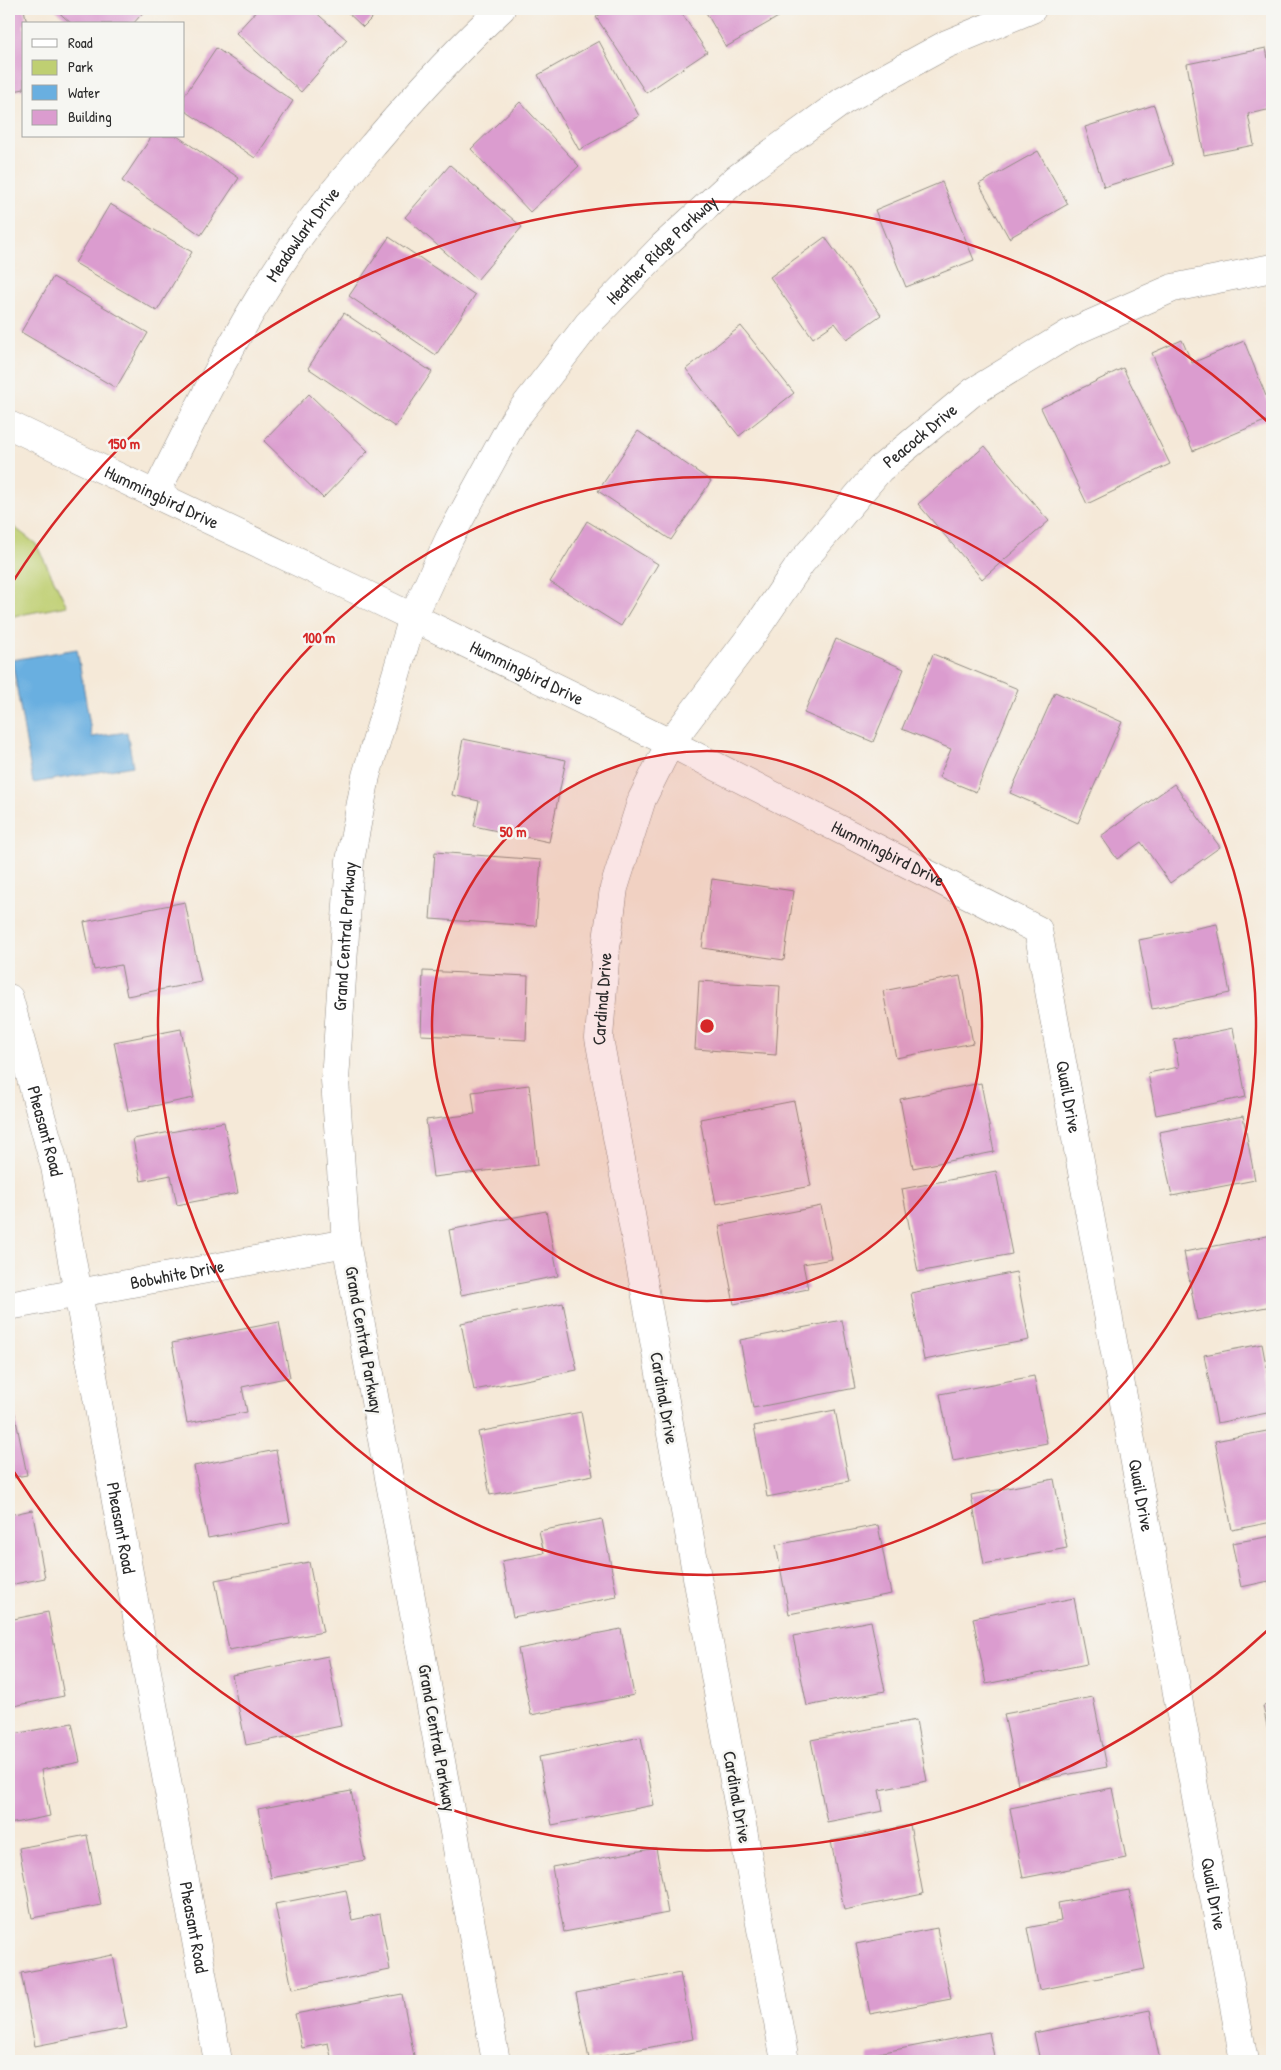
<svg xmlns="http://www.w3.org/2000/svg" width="1281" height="2070" viewBox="0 0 1281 2070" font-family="'Patrick Hand',sans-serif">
<rect width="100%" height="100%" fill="#f6f6f2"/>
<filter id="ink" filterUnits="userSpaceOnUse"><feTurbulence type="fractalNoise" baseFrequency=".02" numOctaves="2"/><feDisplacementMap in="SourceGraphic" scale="10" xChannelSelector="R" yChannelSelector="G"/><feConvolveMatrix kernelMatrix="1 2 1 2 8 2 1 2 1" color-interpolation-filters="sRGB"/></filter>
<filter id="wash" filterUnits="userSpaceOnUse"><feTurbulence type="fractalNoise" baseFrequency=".0096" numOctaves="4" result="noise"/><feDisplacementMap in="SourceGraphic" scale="20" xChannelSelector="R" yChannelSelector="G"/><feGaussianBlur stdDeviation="1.12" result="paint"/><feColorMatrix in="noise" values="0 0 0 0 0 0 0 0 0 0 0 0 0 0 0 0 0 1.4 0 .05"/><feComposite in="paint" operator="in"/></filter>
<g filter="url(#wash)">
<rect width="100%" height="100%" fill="#f5e9d8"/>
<path fill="#bfcf72" stroke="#757d4e" d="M9,523L36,544L67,606L9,617Z"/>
<path fill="#69afe0" stroke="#4a6d86" d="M77,649L92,737L127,732L133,766L33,783L12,660Z"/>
<g id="blocks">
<path fill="#db9ccf" d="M9,9H24L27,24H24V89L9,92Z
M55,9H146L133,24H72Z
M258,9H312L347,40L301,92L236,33Z
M344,9H381L363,27Z
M609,9H679L707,52L646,93L596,17Z
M704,9H785L787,12L726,47Z
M599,41L639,116L579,150L538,75Z
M216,48L293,101L255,158L184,110V96Z
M1266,48L1272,79V109L1248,114L1254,145L1204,155L1187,64Z
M520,102L579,166L530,212L471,149Z
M1154,105L1173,165L1104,187L1085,127Z
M152,136H177L239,178L201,235L122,181Z
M1038,151L1068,204L1009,238L979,184Z
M450,165L522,227L477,280L405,217Z
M942,182L974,260L906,287L875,210Z
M110,204L192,252L157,311L75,263Z
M389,237L475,295L436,355L349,296Z
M825,237L881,315L847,339L835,323L813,338L770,277Z
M53,277L148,333L116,388L21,332Z
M344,313L432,372L395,427L308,368Z
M741,326L794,393L739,436L686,369Z
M1182,340L1192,363L1244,341L1272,411V418L1193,451L1152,353Z
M1123,368L1170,464L1087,504L1041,408Z
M309,394L368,451L323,498L264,441Z
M638,431L711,481L671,540L598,491Z
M985,446L1049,521L982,579L918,504Z
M587,521L658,564L621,626L550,582Z
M836,639L904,669L873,742L804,713Z
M933,654L1018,689L976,792L939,777L951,749L902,729Z
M1055,692L1122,722L1078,823L1010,793Z
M463,739L566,760L549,842L474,826L479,801L452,795Z
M1174,784L1220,847L1170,883L1141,842L1117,859L1101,836Z
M435,852L541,860L536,926L430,919Z
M712,879L794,891L784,960L702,948Z
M185,902L201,982L127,996L121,965L94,970L84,922Z
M1217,924L1230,993L1152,1009L1139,940Z
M423,971L528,976L526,1040L421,1035Z
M960,976L973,1043L896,1058L883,991Z
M699,981L780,986L776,1055L695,1049Z
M1233,1028L1246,1097L1156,1115L1148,1073L1179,1067L1174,1040Z
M181,1029L194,1098L128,1111L114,1042Z
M981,1083L994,1152L913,1168L900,1099Z
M529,1085L538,1165L433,1177L426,1120L475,1114L472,1092Z
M794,1101L811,1186L716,1204L700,1119Z
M1243,1116L1255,1180L1172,1196L1159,1132Z
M224,1122L238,1193L177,1205L171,1175L141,1181L133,1139Z
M996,1171L1012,1254L918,1272L902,1189Z
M821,1206L832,1259L803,1264L808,1289L734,1304L719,1226Z
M546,1211L558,1276L461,1295L449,1230Z
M1272,1235V1306L1197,1320L1184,1252Z
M1016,1272L1029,1340L924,1360L911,1293Z
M563,1303L577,1370L474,1390L461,1323Z
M842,1320L855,1388L753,1408L740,1340Z
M279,1322L290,1377L242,1387L247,1412L187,1423L172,1343Z
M1262,1344L1272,1397V1412L1217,1423L1204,1355Z
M1034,1376L1047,1443L953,1461L940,1394Z
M13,1405L27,1475L9,1478V1406Z
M835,1410L849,1481L767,1497L754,1426Z
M581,1412L593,1475L490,1495L478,1432Z
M1272,1430V1522L1232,1530L1215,1441Z
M276,1450L290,1522L208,1538L194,1466Z
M1054,1479L1067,1548L984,1564L971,1495Z
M32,1510L45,1578L9,1585V1515Z
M602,1519L617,1597L513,1617L502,1561L544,1553L539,1531Z
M878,1525L891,1594L789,1614L776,1545Z
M1272,1536V1594L1269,1581L1241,1587L1232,1543Z
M309,1562L323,1632L229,1650L215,1580Z
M1074,1598L1087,1664L986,1684L973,1618Z
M48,1612L64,1696L9,1707V1620Z
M871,1621L885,1691L807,1706L793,1636Z
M621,1629L634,1695L531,1715L518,1649Z
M328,1656L341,1726L246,1745L232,1675Z
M1093,1697L1107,1767L1018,1784L1004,1714Z
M1272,1704V1735L1269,1736L1263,1706Z
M916,1720L927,1781L879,1790L883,1811L827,1822L811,1740Z
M72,1723L80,1762L41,1770L50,1816L9,1824V1735Z
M641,1737L654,1805L552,1825L539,1757Z
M1112,1788L1126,1858L1023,1878L1010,1808Z
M351,1791L365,1860L271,1878L258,1809Z
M910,1825L923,1894L844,1910L831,1841Z
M87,1835L101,1905L32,1918L19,1848Z
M656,1848L668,1913L564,1932L552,1867Z
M346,1890L352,1920L380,1914L390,1970L292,1989L275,1904Z
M1129,1890L1145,1969L1039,1990L1027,1928L1061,1921L1058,1903Z
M937,1928L951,1999L870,2014L856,1944Z
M113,1955L127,2028L35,2046L21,1973Z
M680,1973L693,2039L589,2059L576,1993Z
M402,1994L415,2061H332L328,2043L302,2048L295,2014Z
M1150,2010L1160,2061H1040L1034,2033Z
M989,2032L995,2061H869L868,2055Z"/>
</g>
</g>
<g filter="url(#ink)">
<use href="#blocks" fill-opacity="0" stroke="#908a82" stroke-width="1"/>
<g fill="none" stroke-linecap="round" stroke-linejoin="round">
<g stroke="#908a82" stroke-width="29">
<g id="minor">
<path id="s1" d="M9,425L363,593L670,743L1038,930L1244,2061"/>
<path id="s2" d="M155,495C196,412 238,327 290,250C315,213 345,178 374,144C414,97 456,50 501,9"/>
<path id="s3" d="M9,998L55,1167L218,2061"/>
<path id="s4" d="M9,1306L346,1243"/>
<path id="s5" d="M496,2061L346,1243L335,1080L350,861L366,776L413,617L450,537L514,420L588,324L663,246L736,179L843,101L947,44L1032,9"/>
<path id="s6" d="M785,2061L599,1038L606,948L614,888L642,799L670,743L754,632L801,563L880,469L973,392L1070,333L1173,288L1272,268"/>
</g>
</g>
<use href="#minor" stroke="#fff" stroke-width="28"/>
</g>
</g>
<circle cx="707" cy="1026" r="275" fill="#d62828" fill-opacity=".12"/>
<g fill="none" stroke="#d62828" stroke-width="2.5">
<circle cx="707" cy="1026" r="275"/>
<circle cx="707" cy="1026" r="549"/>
<path d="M1269 1629A824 824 0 0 1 12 1469M12 583A824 824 0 0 1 1269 423"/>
</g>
<g text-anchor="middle" stroke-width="5" stroke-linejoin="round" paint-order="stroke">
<g font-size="18" fill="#2b2b2b" stroke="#f6f6f2">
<text dy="6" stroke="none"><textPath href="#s2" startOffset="300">Meadowlark Drive</textPath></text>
<text dy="6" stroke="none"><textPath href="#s5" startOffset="1914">Heather Ridge Parkway</textPath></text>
<text dy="6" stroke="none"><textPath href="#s6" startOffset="1744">Peacock Drive</textPath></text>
<text dy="6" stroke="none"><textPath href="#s1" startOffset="169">Hummingbird Drive</textPath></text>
<text dy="6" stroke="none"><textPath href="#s1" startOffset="574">Hummingbird Drive</textPath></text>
<text dy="6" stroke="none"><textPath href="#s1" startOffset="978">Hummingbird Drive</textPath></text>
<text dy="6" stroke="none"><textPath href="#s5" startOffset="1139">Grand Central Parkway</textPath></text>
<text dy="6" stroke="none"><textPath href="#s6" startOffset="1079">Cardinal Drive</textPath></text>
<text dy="6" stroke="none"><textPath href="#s1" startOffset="1316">Quail Drive</textPath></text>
<text dy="6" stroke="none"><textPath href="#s3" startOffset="138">Pheasant Road</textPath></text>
<text dy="6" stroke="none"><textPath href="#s4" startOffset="171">Bobwhite Drive</textPath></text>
<text transform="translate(364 1340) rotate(80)" y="6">Grand Central Parkway</text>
<text transform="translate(664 1398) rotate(80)" y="6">Cardinal Drive</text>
<text dy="6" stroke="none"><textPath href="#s1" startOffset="1721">Quail Drive</textPath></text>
<text dy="6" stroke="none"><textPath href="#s3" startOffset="542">Pheasant Road</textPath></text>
<text transform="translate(437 1738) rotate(80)" y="6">Grand Central Parkway</text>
<text transform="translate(737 1797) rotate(80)" y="6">Cardinal Drive</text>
<text dy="6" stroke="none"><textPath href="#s1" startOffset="2126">Quail Drive</textPath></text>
<text dy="6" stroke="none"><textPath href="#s3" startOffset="948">Pheasant Road</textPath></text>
</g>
</g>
<circle cx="707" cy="1026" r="8" fill="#d62828" stroke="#f6f6f2" stroke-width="2.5"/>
<g font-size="15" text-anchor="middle" font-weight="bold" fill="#d62828" stroke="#f6f6f2" stroke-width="5" stroke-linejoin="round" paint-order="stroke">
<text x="124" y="449">150 m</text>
<text x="319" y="643">100 m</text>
<text x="513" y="837">50 m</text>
</g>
<rect width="1281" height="2070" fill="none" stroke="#f6f6f2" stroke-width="30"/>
<rect x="22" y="22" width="162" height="115" fill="#f6f6f2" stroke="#a5a5a2"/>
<rect x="32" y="39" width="25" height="8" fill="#ffffff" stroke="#a5a5a2"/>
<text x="68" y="48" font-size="15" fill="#2b2b2b">Road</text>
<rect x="32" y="60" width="25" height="15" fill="#bfcf72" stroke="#a5a5a2"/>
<text x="68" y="72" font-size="15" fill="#2b2b2b">Park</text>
<rect x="32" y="85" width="25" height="15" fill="#69afe0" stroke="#a5a5a2"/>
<text x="68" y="98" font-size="15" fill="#2b2b2b">Water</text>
<rect x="32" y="110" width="25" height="15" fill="#db9ccf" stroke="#a5a5a2"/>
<text x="68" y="122" font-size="15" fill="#2b2b2b">Building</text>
</svg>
